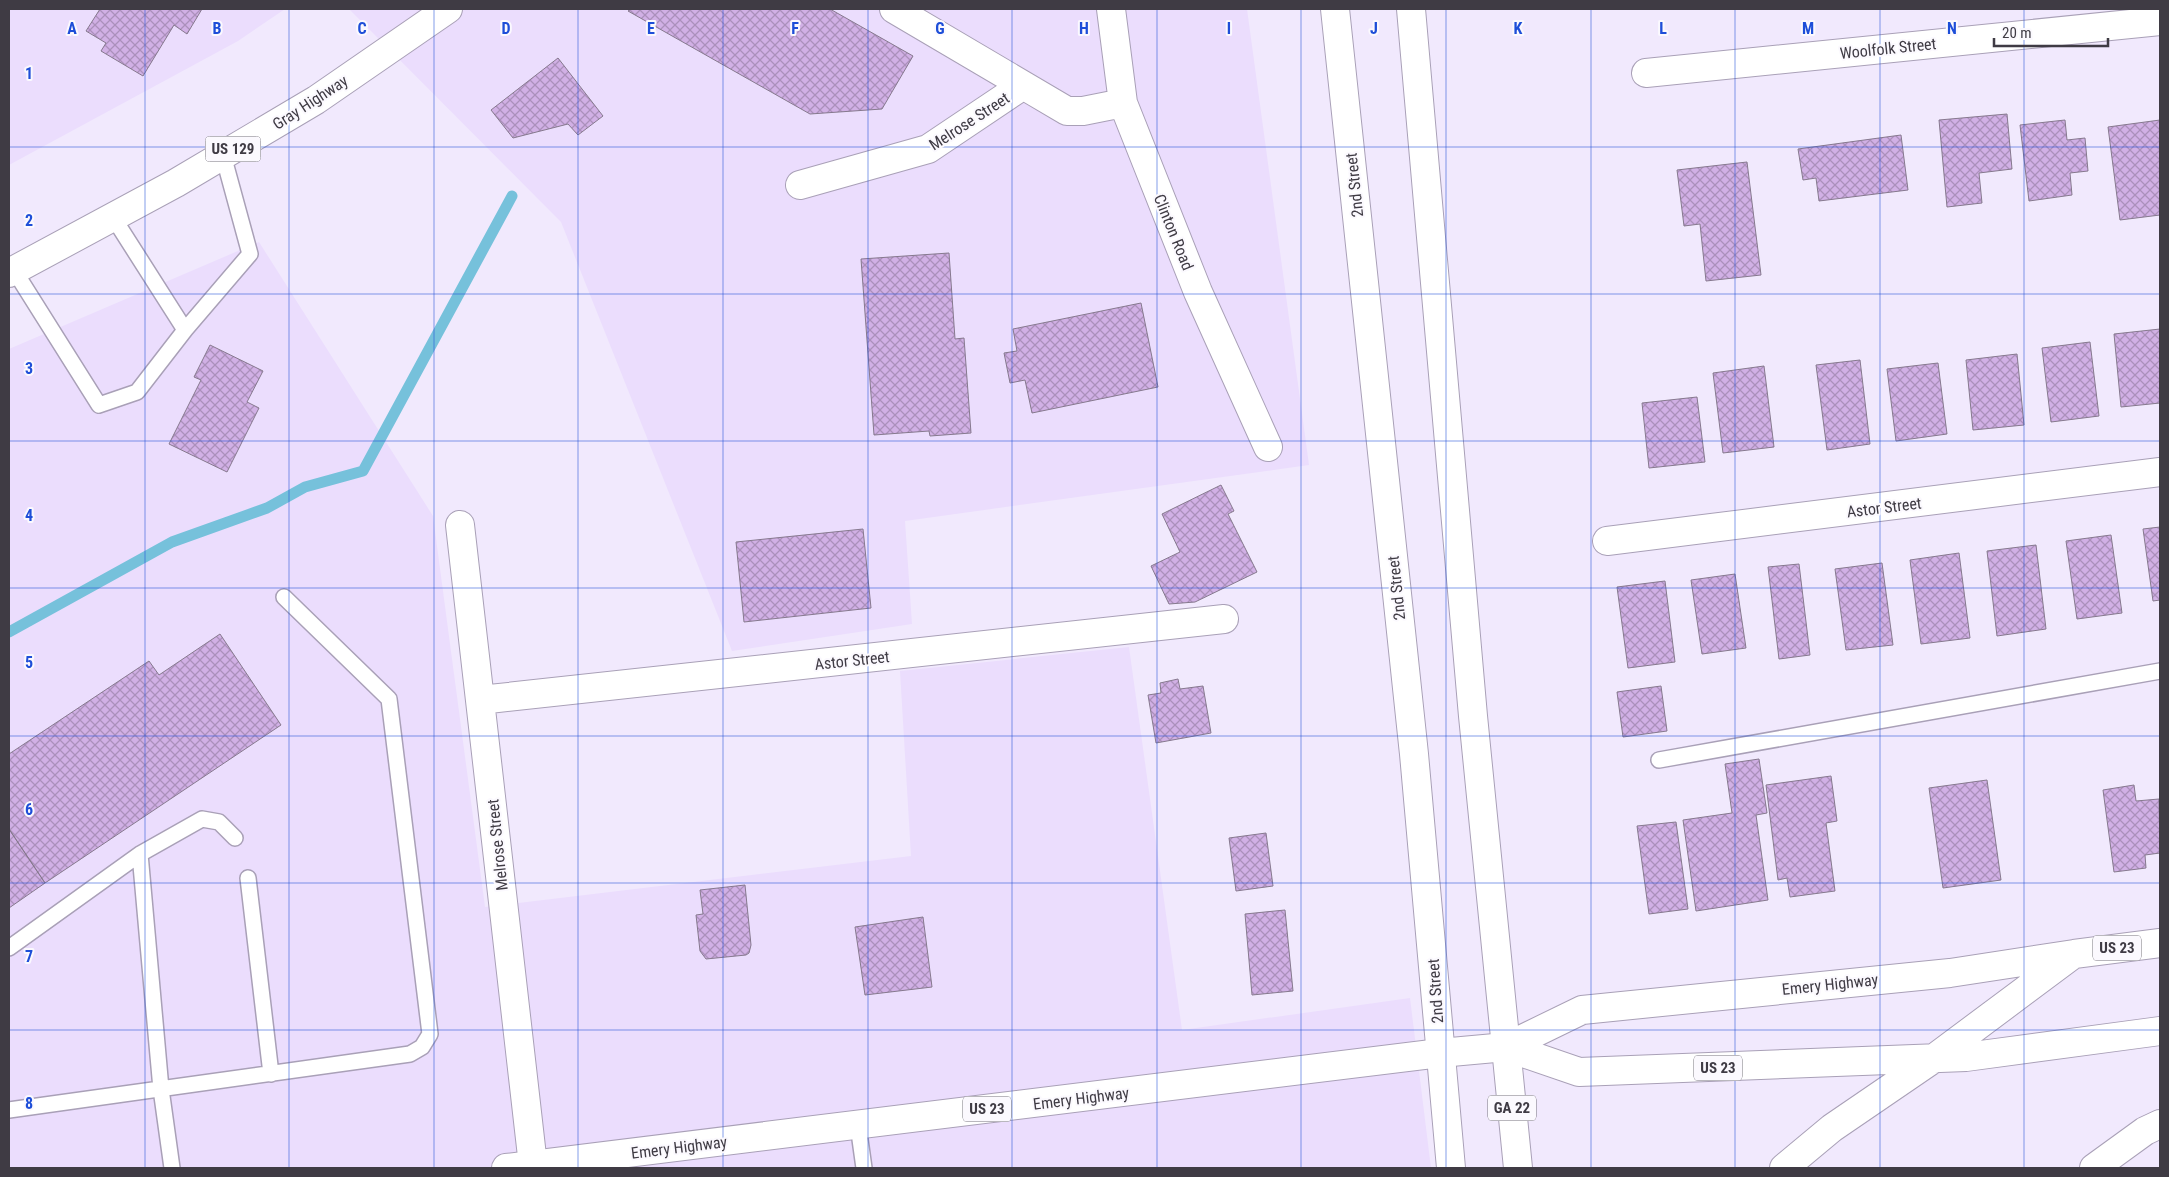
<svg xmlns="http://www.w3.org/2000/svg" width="2169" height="1177" viewBox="0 0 2169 1177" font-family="'Roboto Condensed',sans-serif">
<defs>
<pattern id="building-cross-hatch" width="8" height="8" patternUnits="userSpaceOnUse" patternTransform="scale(1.25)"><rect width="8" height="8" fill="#d1b0e5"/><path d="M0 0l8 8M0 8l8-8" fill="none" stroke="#ab90bb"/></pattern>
</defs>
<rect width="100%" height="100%" fill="#f1e9fd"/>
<path fill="#ebddfd" d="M9,9H285L238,41L9,165Z
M349,9H1247L1309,465L905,521L912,624L732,651L561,222Z
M259,242L433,516L485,907L911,856L900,671L1129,647L1182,1030L1410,998L1431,1168H9V349Z"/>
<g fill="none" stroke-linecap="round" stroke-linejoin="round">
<path stroke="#76c1db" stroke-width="11" d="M9,632L172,542L267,508L305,487L363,471L512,196"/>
</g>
<path fill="url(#building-cross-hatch)" stroke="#86798e" d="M100,9H202L187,34L174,25L143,76L101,51L106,43L86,31Z
M631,9H830L913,56L882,109L810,114L628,11Z
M558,58L603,116L578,135L568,124L513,138L491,110Z
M2007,114L2012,169L1979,173L1982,203L1947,207L1939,120Z
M2065,120L2067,140L2085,138L2088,171L2070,173L2072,195L2029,201L2020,125Z
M2160,120V215L2120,220L2108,127Z
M1901,135L1908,190L1819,201L1816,178L1803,180L1798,149Z
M1747,162L1761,275L1706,281L1700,224L1684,226L1677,170Z
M949,253L955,339L964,338L971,433L930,436L929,431L874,435L861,259Z
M1141,303L1158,387L1032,413L1025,380L1010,383L1004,353L1017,351L1013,329Z
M2160,329V403L2121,407L2114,334Z
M2090,342L2099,416L2051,422L2042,348Z
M210,345L263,371L247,402L259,408L227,472L169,444L201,380L194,377Z
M2017,354L2024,425L1973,430L1966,360Z
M1860,360L1870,444L1827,450L1816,365Z
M1938,363L1947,434L1896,441L1887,369Z
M1764,366L1774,447L1723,453L1713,373Z
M1697,397L1705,462L1649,468L1642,403Z
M1221,485L1234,511L1228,514L1257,572L1195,602L1169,604L1151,566L1180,552L1162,514Z
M2160,527V600L2153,601L2143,529Z
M863,529L871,608L744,622L736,542Z
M2111,535L2122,613L2077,619L2066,541Z
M2036,545L2046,629L1997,636L1987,551Z
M1959,553L1970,638L1921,644L1910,560Z
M1882,563L1893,645L1846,650L1835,569Z
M1799,564L1810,655L1779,659L1768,567Z
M1735,574L1746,648L1702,654L1691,580Z
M1665,581L1675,662L1628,668L1617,587Z
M220,634L281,725L45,883L9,829V754L149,661L159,675Z
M1178,679L1180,689L1203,686L1211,733L1156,743L1148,695L1161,693L1160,683Z
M1661,686L1667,731L1623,737L1617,692Z
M1759,759L1767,813L1756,815L1768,900L1696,911L1683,820L1732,813L1725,764Z
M1831,776L1837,821L1826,823L1835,891L1790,897L1787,878L1778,880L1766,785Z
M1987,780L2001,880L1943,888L1929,788Z
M2134,785L2136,801L2159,799L2160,853L2145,855L2146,868L2114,872L2103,790Z
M1676,822L1688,909L1649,914L1637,826Z
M9,829L45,883L9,908Z
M1266,833L1273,886L1236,891L1229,838Z
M745,885L751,945L749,953L746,955L706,959L700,951L696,915L703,914L700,890Z
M1285,910L1293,991L1252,995L1245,914Z
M923,917L932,987L865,995L855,927Z"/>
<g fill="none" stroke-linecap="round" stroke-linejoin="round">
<g stroke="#a9a0b7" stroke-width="18">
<path id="lane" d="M14,270L99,405L137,392L185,330L113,217
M185,330L250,254L223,155
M1659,760L2160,671
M140,854L161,1089L172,1168
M248,878L271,1074
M9,948L140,854L202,819L219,822L235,838
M9,1110L410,1054L422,1047L430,1034L389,699L284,597
M858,1125L864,1168"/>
</g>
<g stroke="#a9a0b7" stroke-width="30">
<path id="street" d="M894,9L1067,111H1083L1123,103
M1111,9L1123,103L1198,292L1268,447
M1646,73L2160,21
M800,185L928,149L1022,86
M460,525L533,1165
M1607,541L2160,472
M480,700L1224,619"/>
</g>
<g stroke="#a9a0b7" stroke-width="30">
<path id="primary" d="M1335,9L1414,754L1451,1168
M1411,9L1473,716L1518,1168"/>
</g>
<g stroke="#a9a0b7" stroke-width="30">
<path id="highway" d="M9,273L176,183L316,100L448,9
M1506,1047L1579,1072L1966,1057L2160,1031
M506,1168L1440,1053L1506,1047L1582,1010L1950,973L2074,954L2160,943
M1784,1168L1832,1128L1933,1059L2071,956
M2094,1168L2145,1131L2160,1124"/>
</g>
<use href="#lane" stroke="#fff" stroke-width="15"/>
<use href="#street" stroke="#fff" stroke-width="28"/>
<use href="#primary" stroke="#fff" stroke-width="28"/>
<use href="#highway" stroke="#fff" stroke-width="28"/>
</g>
<path fill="none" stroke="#1d4ed8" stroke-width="1" stroke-opacity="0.55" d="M145,9V1168M289,9V1168M434,9V1168M578,9V1168M723,9V1168M868,9V1168M1012,9V1168M1157,9V1168M1301,9V1168M1446,9V1168M1591,9V1168M1735,9V1168M1880,9V1168M2024,9V1168M9,147H2160M9,294H2160M9,441H2160M9,588H2160M9,736H2160M9,883H2160M9,1030H2160"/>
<g text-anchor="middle" stroke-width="4" stroke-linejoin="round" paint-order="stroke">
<g fill="#fbf9fe" stroke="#77747c" stroke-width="1">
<rect x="205.5" y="136.5" width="55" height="25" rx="4"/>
<rect x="2093" y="935.5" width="48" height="25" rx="4"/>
<rect x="1694" y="1055.5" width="48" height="25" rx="4"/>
<rect x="1488" y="1095.5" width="48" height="25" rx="4"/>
<rect x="963" y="1096.5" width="48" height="25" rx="4"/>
</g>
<g font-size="15" font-weight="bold" fill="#3f3b44">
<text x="233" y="154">US 129</text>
<text x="2117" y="953">US 23</text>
<text x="1718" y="1073">US 23</text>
<text x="1512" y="1113">GA 22</text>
<text x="987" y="1114">US 23</text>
</g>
<g font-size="16" fill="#3f3b44" stroke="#fbf9fe">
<text transform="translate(1888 48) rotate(-6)" y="6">Woolfolk Street</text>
<text transform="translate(310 102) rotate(-33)" y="6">Gray Highway</text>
<text transform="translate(969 121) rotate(-33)" y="6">Melrose Street</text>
<text transform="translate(1354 185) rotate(-96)" y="6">2nd Street</text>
<text transform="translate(1174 232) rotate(68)" y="6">Clinton Road</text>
<text transform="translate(1884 507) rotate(-7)" y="6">Astor Street</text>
<text transform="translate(1396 588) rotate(-96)" y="6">2nd Street</text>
<text transform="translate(852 660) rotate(-6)" y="6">Astor Street</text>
<text transform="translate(497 845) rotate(-96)" y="6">Melrose Street</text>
<text transform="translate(1830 984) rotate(-6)" y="6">Emery Highway</text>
<text transform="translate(1435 991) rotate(-94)" y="6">2nd Street</text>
<text transform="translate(1081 1098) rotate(-7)" y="6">Emery Highway</text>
<text transform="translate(679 1147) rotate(-7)" y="6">Emery Highway</text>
</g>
</g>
<g font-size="16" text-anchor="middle" font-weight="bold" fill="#1d4ed8" stroke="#fbf9fe" stroke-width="4" stroke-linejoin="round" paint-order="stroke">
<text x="72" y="34">A</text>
<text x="217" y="34">B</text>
<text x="362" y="34">C</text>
<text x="506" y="34">D</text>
<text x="651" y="34">E</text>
<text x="795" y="34">F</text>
<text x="940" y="34">G</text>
<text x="1084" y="34">H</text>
<text x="1229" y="34">I</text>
<text x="1374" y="34">J</text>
<text x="1518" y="34">K</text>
<text x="1663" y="34">L</text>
<text x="1808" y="34">M</text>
<text x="1952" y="34">N</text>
<text x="29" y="79">1</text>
<text x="29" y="226">2</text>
<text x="29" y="374">3</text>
<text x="29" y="521">4</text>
<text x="29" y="668">5</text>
<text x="29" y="815">6</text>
<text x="29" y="962">7</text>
<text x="29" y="1109">8</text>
</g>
<rect width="2169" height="1177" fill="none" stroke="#3f3b44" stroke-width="20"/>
<path d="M1994 38v8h114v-8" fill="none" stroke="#3f3b44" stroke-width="2.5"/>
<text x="2002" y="38" font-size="15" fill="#3f3b44" stroke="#fbf9fe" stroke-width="4" paint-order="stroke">20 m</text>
</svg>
